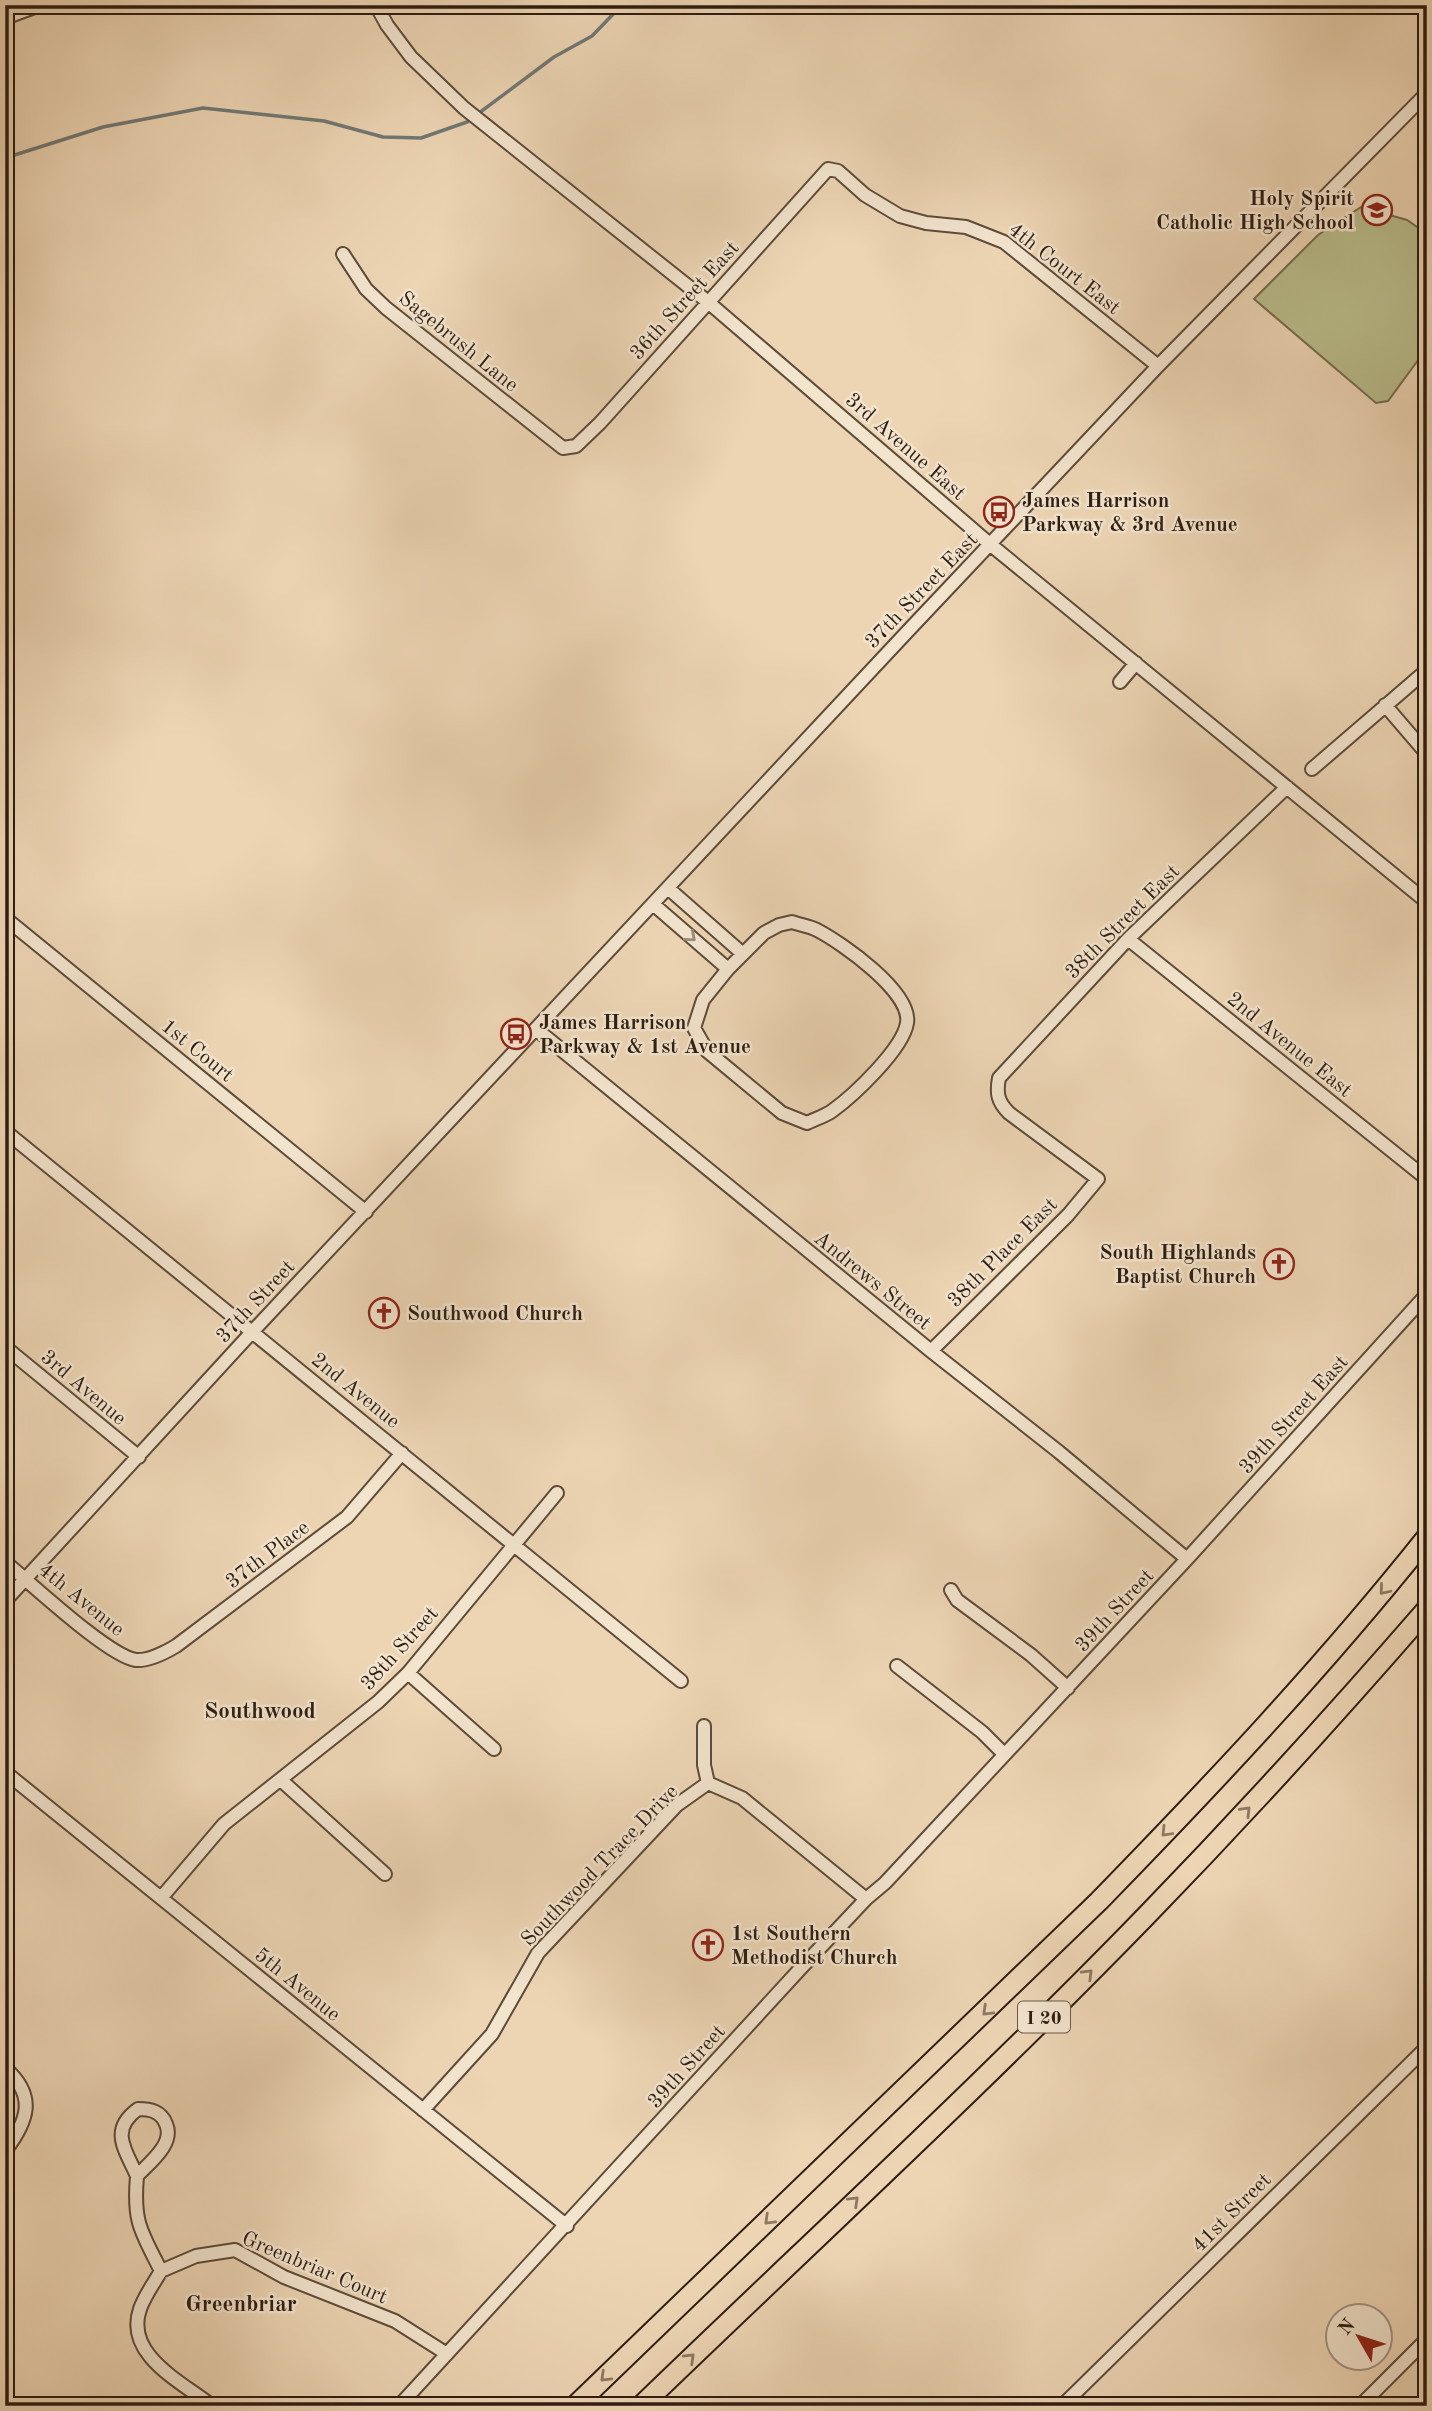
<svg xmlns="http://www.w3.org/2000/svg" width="1432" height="2411" viewBox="0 0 1432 2411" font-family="'Old Standard TT',serif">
<rect width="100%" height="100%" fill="#edd5b4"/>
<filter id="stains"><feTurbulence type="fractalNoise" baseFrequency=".00286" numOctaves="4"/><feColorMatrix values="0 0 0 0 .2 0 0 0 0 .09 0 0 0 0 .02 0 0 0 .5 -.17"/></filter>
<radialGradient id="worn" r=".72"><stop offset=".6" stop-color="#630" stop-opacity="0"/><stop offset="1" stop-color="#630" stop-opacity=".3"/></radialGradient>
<path fill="#babd8c" stroke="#746d4f" stroke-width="2" d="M1361,207L1407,220L1427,234V348L1388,401L1376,403L1254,299L1318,235Z"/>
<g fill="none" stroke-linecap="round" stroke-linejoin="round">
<path stroke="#717976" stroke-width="3.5" d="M5,158L103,127L203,108L324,121L383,137L421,138L467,122L554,57L592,36L622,5"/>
<g stroke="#5d4b3a" stroke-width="16">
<path id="minor" d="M376,5L387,25L411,57L464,108L708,302L991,545L1427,902
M5,18L40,5
M343,254L366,289L386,308L563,448L576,446L600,423L828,169L838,171L865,195L900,216L926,223L966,227L1004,242L1158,366
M1120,682L1136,663
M1385,705L1427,754
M1312,769L1427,670
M669,889L743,954
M653,904L728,969
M5,918L366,1212
M792,922C800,925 810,926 817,930C842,943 912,992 907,1023C903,1049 853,1096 832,1111C825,1116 815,1119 807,1123L782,1113L707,1051L694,1028L703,1000L728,969L764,933L779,925Z
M1128,939L1427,1179
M536,1029L931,1351L1059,1452L1187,1559
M5,1131L681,1681
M5,1347L139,1457
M931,1351L1068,1215L1098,1179L1009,1113C998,1102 996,1094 999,1078L1128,939L1287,787
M5,1562C31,1583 108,1656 136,1660C148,1661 166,1652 176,1646L347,1517L402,1453
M951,1590L957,1600L1031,1655L1068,1688
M5,1601L253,1331L907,632L1158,366L1427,93
M897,1666L982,1732L1004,1754
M408,1673L494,1749
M704,1726V1765L708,1783
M5,1772L567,2226
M282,1781L385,1874
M708,1783L742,1798L866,1899
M161,1898L224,1824L378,1702L408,1673L557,1493
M5,2068C37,2096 28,2121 5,2151
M138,2109C150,2109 161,2111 166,2124C175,2144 149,2163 137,2176C125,2149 109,2130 138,2109Z
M423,2110L492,2034L538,1953L677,1805L708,1783
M137,2176C133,2223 141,2231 161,2271C154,2283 145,2295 140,2309C124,2355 182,2382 212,2406
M161,2271L196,2256L235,2250L284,2277L395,2321L447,2354
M399,2406L801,1968L866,1899L885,1883L1187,1559L1427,1294
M1062,2406L1427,2047
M1360,2406L1425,2341"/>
</g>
<g stroke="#2d1d12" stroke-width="23">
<path id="highway" d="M575,2406L1099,1901C1213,1784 1325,1665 1427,1537
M641,2406C810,2243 983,2084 1146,1916C1243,1816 1336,1714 1427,1609"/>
</g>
<use href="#minor" stroke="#f3e4ce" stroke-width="12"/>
<use href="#highway" stroke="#edd5b4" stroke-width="19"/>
</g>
<defs><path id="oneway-chevron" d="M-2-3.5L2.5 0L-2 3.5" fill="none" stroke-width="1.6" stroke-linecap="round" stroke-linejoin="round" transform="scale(1.75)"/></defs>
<use stroke="#9a8a79" href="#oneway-chevron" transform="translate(691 937) rotate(41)"/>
<g stroke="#8d7963">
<use href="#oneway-chevron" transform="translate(1384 1590) rotate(130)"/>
<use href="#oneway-chevron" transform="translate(1246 1811) rotate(-46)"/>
<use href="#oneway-chevron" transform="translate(1166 1832) rotate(134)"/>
<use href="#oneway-chevron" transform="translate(1088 1974) rotate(-45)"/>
<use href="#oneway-chevron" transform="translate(987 2011) rotate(136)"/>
<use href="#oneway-chevron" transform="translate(854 2201) rotate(-44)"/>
<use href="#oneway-chevron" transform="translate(769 2220) rotate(136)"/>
<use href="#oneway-chevron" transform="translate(690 2358) rotate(-44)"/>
<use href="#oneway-chevron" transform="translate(605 2377) rotate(136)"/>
</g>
<defs>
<g id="school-ring" transform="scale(1.575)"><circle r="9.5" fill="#f3e4ce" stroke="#8f2418" stroke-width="1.5"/><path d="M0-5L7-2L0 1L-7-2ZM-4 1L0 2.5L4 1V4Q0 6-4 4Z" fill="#8f2418"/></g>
<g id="bus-ring" transform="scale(1.575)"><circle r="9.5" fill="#f3e4ce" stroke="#8f2418" stroke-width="1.5"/><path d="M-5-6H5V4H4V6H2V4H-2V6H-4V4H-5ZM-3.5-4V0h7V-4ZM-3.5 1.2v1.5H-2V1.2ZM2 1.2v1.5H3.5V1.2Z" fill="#8f2418"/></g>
<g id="church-ring" transform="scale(1.575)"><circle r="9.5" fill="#f3e4ce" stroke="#8f2418" stroke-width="1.5"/><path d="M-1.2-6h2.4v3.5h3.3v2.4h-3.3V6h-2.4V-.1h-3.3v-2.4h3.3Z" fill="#8f2418"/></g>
</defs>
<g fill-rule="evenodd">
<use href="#school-ring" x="1377" y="210"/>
<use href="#bus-ring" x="999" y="512"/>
<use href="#bus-ring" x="516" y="1034"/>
<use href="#church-ring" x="1279" y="1264"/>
<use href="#church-ring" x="384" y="1313"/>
<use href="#church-ring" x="708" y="1945"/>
</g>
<g text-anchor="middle" stroke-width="5" stroke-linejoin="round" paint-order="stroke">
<rect fill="#f3e4ce" stroke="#68594a" stroke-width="2" x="1018" y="2001.5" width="52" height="31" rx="5"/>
<g font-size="19" font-weight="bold" fill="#2d1d12">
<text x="1044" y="2024">I 20</text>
</g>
<g font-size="21" font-weight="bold" fill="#2d1d12" stroke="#f3e4ce" text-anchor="start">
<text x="1354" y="205" text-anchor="end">Holy Spirit<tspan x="1354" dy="24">Catholic High School</tspan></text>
<text x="1022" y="507">James Harrison<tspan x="1022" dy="24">Parkway &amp; 3rd Avenue</tspan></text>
<text x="539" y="1029">James Harrison<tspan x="539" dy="24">Parkway &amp; 1st Avenue</tspan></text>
<text x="1256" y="1259" text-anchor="end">South Highlands<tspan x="1256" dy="24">Baptist Church</tspan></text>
<text x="407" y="1320">Southwood Church</text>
<text x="731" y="1940">1st Southern<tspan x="731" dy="24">Methodist Church</tspan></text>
</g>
<g font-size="21" fill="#2d1d12" stroke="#f3e4ce">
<text transform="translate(1065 268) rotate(38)" y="7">4th Court East</text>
<text transform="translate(684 300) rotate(-48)" y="7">36th Street East</text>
<text transform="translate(459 341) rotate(39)" y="7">Sagebrush Lane</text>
<text transform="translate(906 446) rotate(41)" y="7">3rd Avenue East</text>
<text transform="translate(921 590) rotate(-46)" y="7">37th Street East</text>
<text transform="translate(1122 921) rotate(-45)" y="7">38th Street East</text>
<text transform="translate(1290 1044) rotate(39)" y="7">2nd Avenue East</text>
<text transform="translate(198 1050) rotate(39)" y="7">1st Court</text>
<text transform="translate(1002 1252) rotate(-45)" y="7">38th Place East</text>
<text transform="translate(873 1280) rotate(39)" y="7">Andrews Street</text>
<text transform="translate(255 1301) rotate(-47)" y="7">37th Street</text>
<text transform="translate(84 1387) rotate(40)" y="7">3rd Avenue</text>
<text transform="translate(356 1390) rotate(39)" y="7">2nd Avenue</text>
<text transform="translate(1293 1414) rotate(-48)" y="7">39th Street East</text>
<text transform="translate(267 1554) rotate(-37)" y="7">37th Place</text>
<text transform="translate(82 1599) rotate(39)" y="7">4th Avenue</text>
<text transform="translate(1114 1610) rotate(-47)" y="7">39th Street</text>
<text transform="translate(399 1648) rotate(-48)" y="7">38th Street</text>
<text transform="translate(599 1865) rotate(-46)" y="7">Southwood Trace Drive</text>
<text transform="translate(298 1984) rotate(39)" y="7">5th Avenue</text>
<text transform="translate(686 2066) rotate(-48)" y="7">39th Street</text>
<text transform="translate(1231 2212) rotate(-45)" y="7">41st Street</text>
<text transform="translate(315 2267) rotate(23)" y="7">Greenbriar Court</text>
</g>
<g font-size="23" font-weight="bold" fill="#2d1d12" stroke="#f3e4ce">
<text x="260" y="1718">Southwood</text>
<text x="241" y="2311">Greenbriar</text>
</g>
</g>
<rect width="1432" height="2411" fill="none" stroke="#edd5b4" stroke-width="28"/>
<rect x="7" y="7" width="1418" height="2397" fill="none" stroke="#2d1d12" stroke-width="3.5"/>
<rect x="14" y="14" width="1404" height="2383" fill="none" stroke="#2d1d12" stroke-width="2"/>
<g transform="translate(1359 2337) rotate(309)"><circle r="33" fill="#f3e4ce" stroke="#a49483" stroke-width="2"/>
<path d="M0-5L12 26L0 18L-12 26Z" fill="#8f2418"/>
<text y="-10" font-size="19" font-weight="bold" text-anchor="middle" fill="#2d1d12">N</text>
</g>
<rect width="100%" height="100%" filter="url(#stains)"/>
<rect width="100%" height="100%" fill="url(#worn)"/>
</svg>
